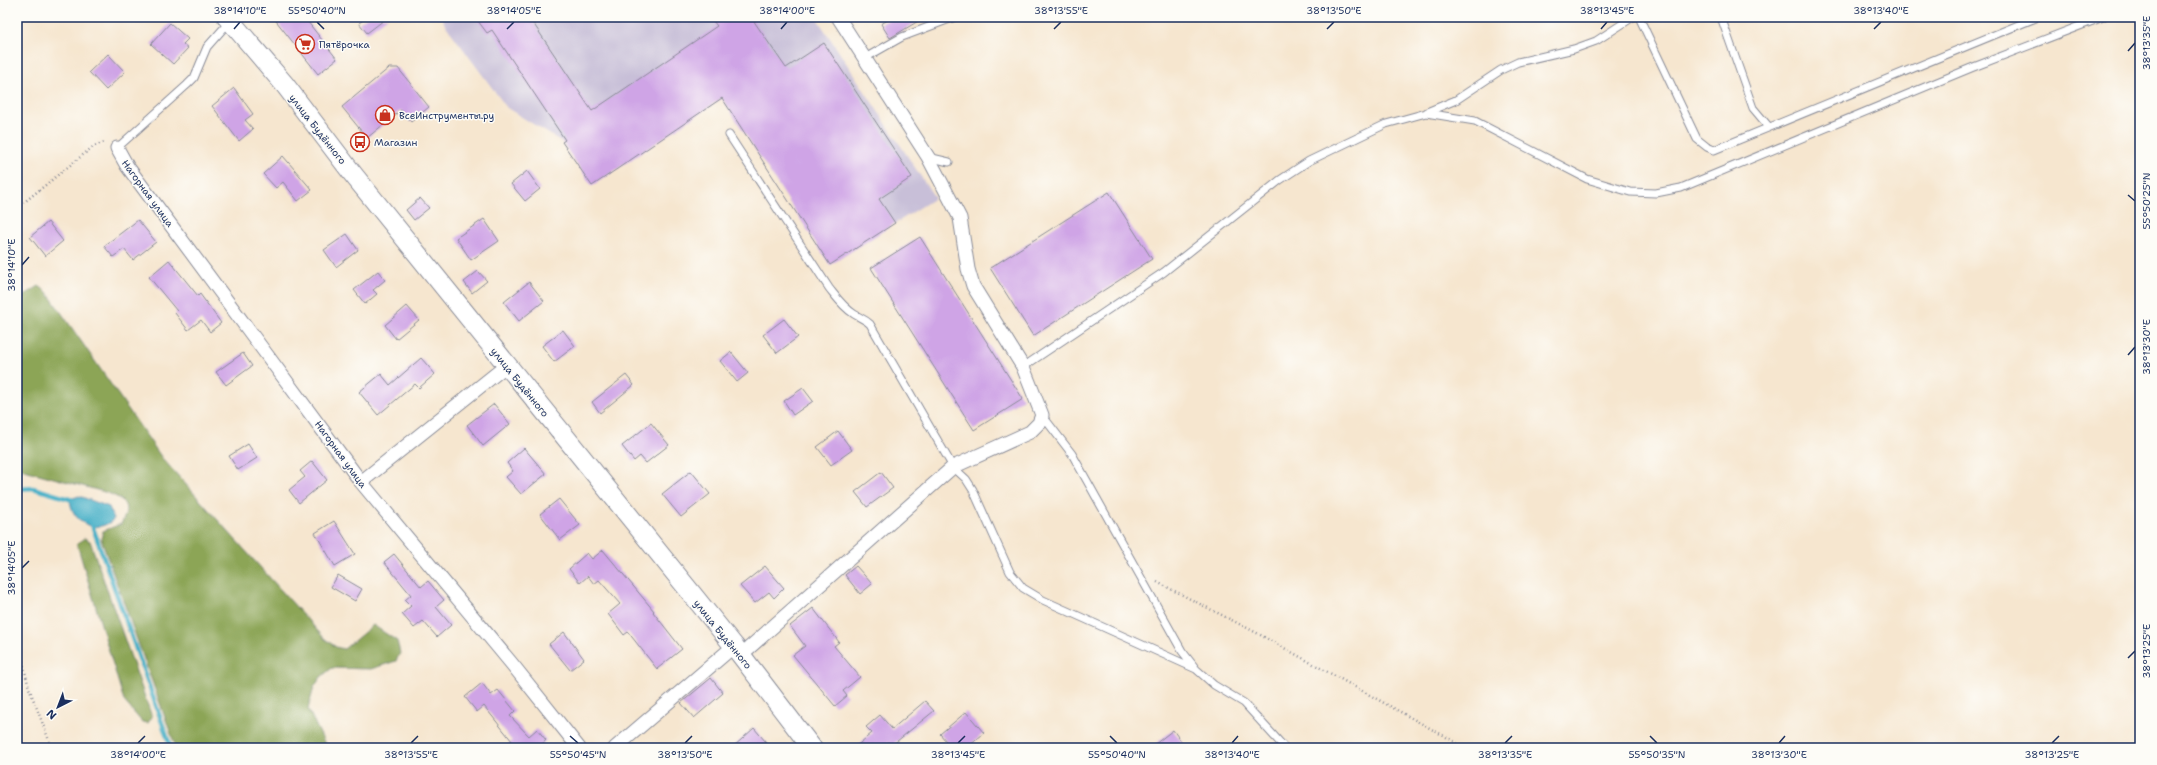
<svg xmlns="http://www.w3.org/2000/svg" width="2157" height="765" viewBox="0 0 2157 765" font-family="'Shantell Sans',sans-serif">
<rect width="100%" height="100%" fill="#fdfcf7"/>
<filter id="ink" filterUnits="userSpaceOnUse"><feTurbulence type="fractalNoise" baseFrequency=".025" numOctaves="2"/><feDisplacementMap in="SourceGraphic" scale="8" xChannelSelector="R" yChannelSelector="G"/><feConvolveMatrix kernelMatrix="1 2 1 2 8 2 1 2 1" color-interpolation-filters="sRGB"/></filter>
<filter id="wash" filterUnits="userSpaceOnUse"><feTurbulence type="fractalNoise" baseFrequency=".012" numOctaves="4" result="noise"/><feDisplacementMap in="SourceGraphic" scale="16" xChannelSelector="R" yChannelSelector="G"/><feGaussianBlur stdDeviation="0.9" result="paint"/><feColorMatrix in="noise" values="0 0 0 0 0 0 0 0 0 0 0 0 0 0 0 0 0 1.4 0 .05"/><feComposite in="paint" operator="in"/></filter>
<g filter="url(#wash)">
<rect width="100%" height="100%" fill="#f6e6cf"/>
<path fill="#c8bfd8" d="M443,17H816L935,198L830,265L722,98L592,186L562,142L507,108L444,23Z"/>
<path fill="#8ca557" stroke="#546a5a" d="M39,286L47,292L162,458L325,639L336,647L344,649L373,625L397,641L400,653L396,661L371,669L332,668L321,677L314,687L308,709L327,748H176L101,539L103,531L121,524C131,506 125,500 108,493L17,468V300Z
M84,538L90,541L152,717L148,723L142,722L124,701L77,544Z"/>
<path fill="#49b1c8" stroke="#327093" d="M79,496L109,507L114,519C96,536 71,522 70,499Z"/>
<g fill="none" stroke-linecap="round" stroke-linejoin="round">
<path stroke="#49b1c8" stroke-width="4.5" d="M17,489L33,488L76,501
M91,522L171,748"/>
</g>
<g id="blocks">
<path fill="#cfa4e6" d="M273,17H304L337,59L318,74Z
M367,17H388L367,33L359,23Z
M475,17H529L592,111L717,26L710,17H751L786,68L824,43L912,177L879,199L895,223L830,265L722,98L592,186L562,142L565,140L492,30L487,33Z
M893,17H925L890,38L881,24Z
M170,23L188,39L183,44L188,48L173,64L151,44Z
M108,54L125,72L106,90L89,72Z
M389,68H398L429,107L411,122L401,110L367,138L342,107Z
M234,88L253,114L245,120L253,129L239,141L212,106Z
M283,156L312,190L298,201L283,182L276,188L263,174Z
M527,171L540,189L525,201L511,184Z
M1109,192L1152,259L1033,336L990,268Z
M420,198L429,208L414,220L406,210Z
M484,219L499,241L471,260L456,238Z
M138,220L156,242L133,260L124,249L113,257L104,246Z
M48,222L63,241L45,256L30,237Z
M347,234L358,250L336,267L324,250Z
M920,237L1023,399L974,430L871,268Z
M169,260L198,296L200,294L221,323L210,332L201,320L188,330L175,313L177,311L149,277Z
M378,271L385,280L373,290L377,294L365,304L354,290Z
M478,271L487,281L472,293L464,282Z
M529,282L544,301L519,321L504,302Z
M407,306L419,320L396,339L385,325Z
M784,319L798,337L777,353L763,335Z
M563,330L575,346L554,362L542,346Z
M731,352L748,373L737,382L720,361Z
M243,353L252,366L226,385L216,372Z
M421,358L435,374L419,388L415,384L378,415L359,392L381,374L390,385Z
M626,375L634,385L600,413L592,402Z
M803,388L813,401L793,415L784,401Z
M494,404L510,424L483,446L467,425Z
M651,423L669,445L646,463L640,456L634,461L622,446Z
M838,431L852,450L831,465L817,447Z
M248,444L257,458L238,470L229,456Z
M524,448L546,474L521,494L506,477L513,471L507,463Z
M312,461L327,480L299,503L289,490L305,477L300,471Z
M691,471L710,494L681,517L662,494Z
M881,472L893,488L867,507L855,492Z
M559,499L580,525L560,540L540,514Z
M334,521L355,554L335,566L315,533Z
M603,550L654,611L653,612L682,649L657,669L628,632L624,635L608,614L620,604L599,580L594,584L588,576L580,583L569,569L587,553L592,559Z
M394,554L421,587L428,581L444,600L436,607L451,625L437,637L423,621L414,628L402,614L411,606L405,600L411,595L384,562Z
M765,566L784,588L774,598L769,592L755,603L740,586Z
M856,566L872,584L860,594L845,575Z
M338,575L362,589L355,601L331,587Z
M813,608L839,642L834,646L860,677L843,691L847,696L835,706L793,655L805,646L790,626Z
M564,632L584,659L570,670L549,644Z
M711,678L723,693L694,718L681,703Z
M482,683L491,695L498,690L515,711L510,716L529,736L537,729L546,740L539,748H504L512,741L484,706L477,712L465,697Z
M925,701L934,711L891,746L888,742L881,748H854L872,733L866,727L880,715L892,729Z
M966,712L984,733L967,748H952L940,734Z
M754,728L771,748H732Z
M1173,730L1186,748H1150Z"/>
</g>
</g>
<g filter="url(#ink)">
<use href="#blocks" fill-opacity="0" stroke="#888a96" stroke-width="1"/>
<g fill="none" stroke-linecap="round" stroke-linejoin="round">
<g stroke="#888a96" stroke-width="9">
<path id="lane" d="M1639,17L1697,139L1707,147L1714,150L2038,17
M1721,17L1753,108L1769,127
M865,58L902,37L955,17
M1427,112L1456,100L1501,70L1518,62L1574,49L1596,41L1633,17
M729,135L829,288C837,298 843,307 854,314C860,318 865,319 870,324L953,467L966,479L973,490L1010,572L1023,588L1043,600L1196,669
M117,148L187,85L194,78L207,47L230,21
M928,157L949,162
M1023,367L1164,272L1280,180L1309,161L1386,124L1426,113L1475,121L1587,179L1630,192L1656,193L1681,188L1971,68L2103,17
M1042,415L1072,454L1182,651L1196,669L1214,685L1244,703L1285,748"/>
</g>
<g stroke="#888a96" stroke-width="15">
<path id="street" d="M117,148L127,166L361,482L512,664L579,748
M361,482L507,365
M741,655L953,467L1030,432L1039,423L1042,415L1023,367L973,286L968,269L960,218L928,157L838,17
M615,748L734,646"/>
</g>
<g stroke="#888a96" stroke-width="21">
<path id="secondary" d="M227,17L285,85L352,173L734,646L812,748"/>
</g>
<path stroke="#888a96" stroke-width="2.5" stroke-dasharray="1 3" stroke-linecap="butt" d="M17,208L94,146L105,142
M1157,582L1255,632L1466,748
M17,638L29,688L52,748"/>
<use href="#lane" stroke="#fff" stroke-width="7"/>
<use href="#street" stroke="#fff" stroke-width="13"/>
<use href="#secondary" stroke="#fff" stroke-width="19"/>
</g>
</g>
<path fill="none" stroke="#1b2f5e" stroke-width="1.5" d="M317,22L324,29M234,29L240,22M507,29L514,22M781,29L787,22M1054,29L1061,22M1327,29L1334,22M1601,29L1607,22M1874,29L1881,22M2128,51L2135,43M2128,195L2135,201M22,265L29,257M2128,355L2135,347M22,568L29,561M2128,658L2135,651M570,736L578,743M1110,736L1117,743M1650,736L1657,743M138,743L145,736M411,743L418,736M685,743L692,736M958,743L965,736M1232,743L1238,736M1505,743L1512,736M1779,743L1785,736M2052,743L2059,736"/>
<defs>
<g id="supermarket-ring" transform="scale(1)"><circle r="9.5" fill="#fdfcf7" stroke="#c8321e" stroke-width="1.5"/><path d="M-6-5.5h2.5l.6 2H6L4.5 2H-2.5L-4.4-4H-6ZM-1.5 3.2a1.3 1.3 0 1 0 .1 0ZM3 3.2a1.3 1.3 0 1 0 .1 0Z" fill="#c8321e"/></g>
<g id="shop-ring" transform="scale(1)"><circle r="9.5" fill="#fdfcf7" stroke="#c8321e" stroke-width="1.5"/><path d="M-5-2.5h2.3a2.7 3.5 0 0 1 5.4 0H5L5.5 6h-11ZM-1.5-2.5h3a1.5 2.3 0 0 0-3 0Z" fill="#c8321e"/></g>
<g id="bus-ring" transform="scale(1)"><circle r="9.5" fill="#fdfcf7" stroke="#c8321e" stroke-width="1.5"/><path d="M-5-6H5V4H4V6H2V4H-2V6H-4V4H-5ZM-3.5-4V0h7V-4ZM-3.5 1.2v1.5H-2V1.2ZM2 1.2v1.5H3.5V1.2Z" fill="#c8321e"/></g>
</defs>
<g fill-rule="evenodd">
<use href="#supermarket-ring" x="305" y="44"/>
<use href="#shop-ring" x="385" y="115"/>
<use href="#bus-ring" x="360" y="142"/>
</g>
<g text-anchor="middle" stroke-width="3" stroke-linejoin="round" paint-order="stroke">
<g font-size="10" fill="#1b2f5e" stroke="#fdfcf7" text-anchor="start">
<text x="319" y="48">Пятёрочка</text>
<text x="399" y="119">ВсеИнструменты.ру</text>
<text x="374" y="146">Магазин</text>
</g>
<g font-size="10" fill="#1b2f5e" stroke="#fdfcf7">
<text transform="translate(318 129) rotate(52)" y="4">улица Будённого</text>
<text transform="translate(148 193) rotate(54)" y="4">Нагорная улица</text>
<text transform="translate(520 382) rotate(51)" y="4">улица Будённого</text>
<text transform="translate(341 454) rotate(54)" y="4">Нагорная улица</text>
<text transform="translate(723 634) rotate(51)" y="4">улица Будённого</text>
</g>
</g>
<rect width="2157" height="765" fill="none" stroke="#fdfcf7" stroke-width="44"/>
<g transform="translate(58 707) rotate(222)" stroke="#fdfcf7" stroke-width="3" paint-order="stroke">
<path d="M0-3L7 15L0 10L-7 15Z" fill="#1b2f5e"/>
<text y="-6" font-size="11" font-weight="bold" text-anchor="middle" fill="#1b2f5e">N</text>
</g>
<rect x="22" y="22" width="2113" height="721" fill="none" stroke="#1b2f5e" stroke-width="1.5"/>
<g font-size="10" text-anchor="middle" fill="#1b2f5e">
<text x="240" y="14">38°14'10"E</text>
<text x="317" y="14">55°50'40"N</text>
<text x="514" y="14">38°14'05"E</text>
<text x="787" y="14">38°14'00"E</text>
<text x="1061" y="14">38°13'55"E</text>
<text x="1334" y="14">38°13'50"E</text>
<text x="1607" y="14">38°13'45"E</text>
<text x="1881" y="14">38°13'40"E</text>
<text transform="translate(2146 43) rotate(-90)" y="4">38°13'35"E</text>
<text transform="translate(2146 201) rotate(-90)" y="4">55°50'25"N</text>
<text transform="translate(11 265) rotate(-90)" y="4">38°14'10"E</text>
<text transform="translate(2146 347) rotate(-90)" y="4">38°13'30"E</text>
<text transform="translate(11 568) rotate(-90)" y="4">38°14'05"E</text>
<text transform="translate(2146 651) rotate(-90)" y="4">38°13'25"E</text>
<text x="138" y="758">38°14'00"E</text>
<text x="411" y="758">38°13'55"E</text>
<text x="578" y="758">55°50'45"N</text>
<text x="685" y="758">38°13'50"E</text>
<text x="958" y="758">38°13'45"E</text>
<text x="1117" y="758">55°50'40"N</text>
<text x="1232" y="758">38°13'40"E</text>
<text x="1505" y="758">38°13'35"E</text>
<text x="1657" y="758">55°50'35"N</text>
<text x="1779" y="758">38°13'30"E</text>
<text x="2052" y="758">38°13'25"E</text>
</g>
</svg>
